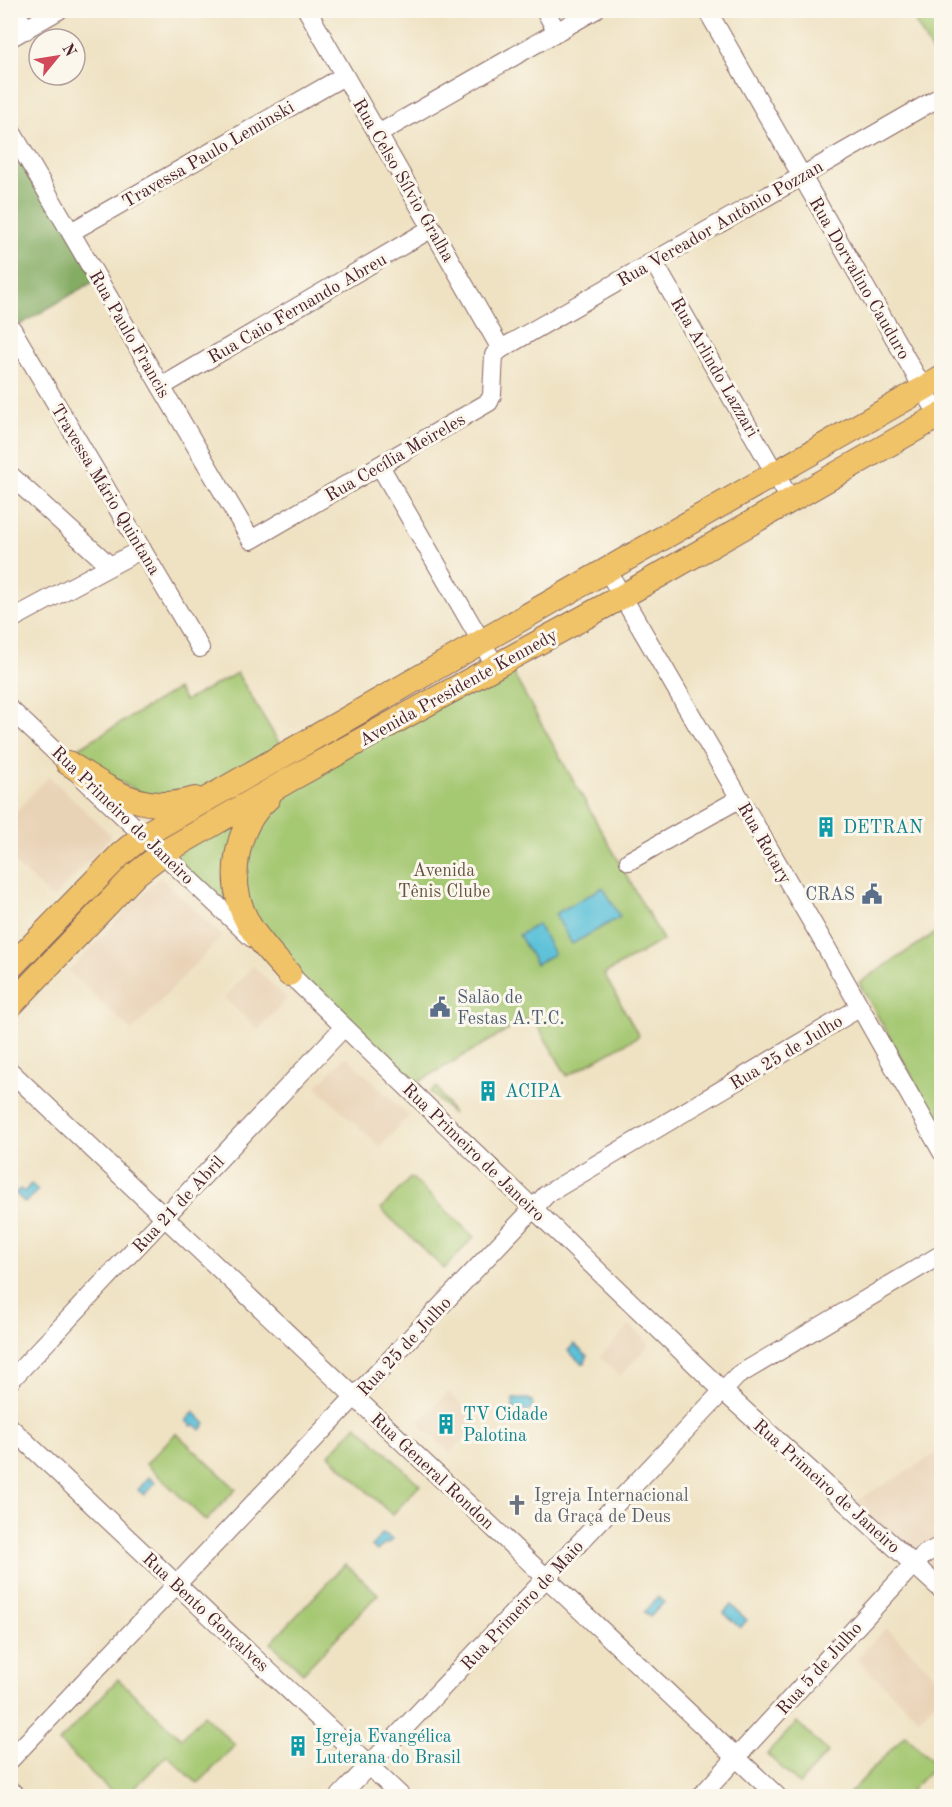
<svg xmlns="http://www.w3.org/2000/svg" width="952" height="1807" viewBox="0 0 952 1807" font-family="'Old Standard TT',serif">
<rect width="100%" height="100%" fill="#fbf7ec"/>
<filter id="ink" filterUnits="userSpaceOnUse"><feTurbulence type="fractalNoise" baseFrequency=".0167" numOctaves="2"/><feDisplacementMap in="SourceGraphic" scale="12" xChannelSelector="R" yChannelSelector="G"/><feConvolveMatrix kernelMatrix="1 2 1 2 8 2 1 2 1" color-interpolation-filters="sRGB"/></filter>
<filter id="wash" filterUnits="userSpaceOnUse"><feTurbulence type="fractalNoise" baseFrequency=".008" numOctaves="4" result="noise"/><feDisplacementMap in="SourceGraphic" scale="24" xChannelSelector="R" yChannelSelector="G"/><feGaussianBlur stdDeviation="1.35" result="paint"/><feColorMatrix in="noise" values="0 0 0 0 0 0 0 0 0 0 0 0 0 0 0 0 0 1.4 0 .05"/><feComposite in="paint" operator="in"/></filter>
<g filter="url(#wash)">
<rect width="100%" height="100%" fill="#efe2c3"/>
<path fill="#e9d3b7" d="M49,776L112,836L53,899L10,859L11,817Z
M159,877L222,936L132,1031L69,971Z
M253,966L287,999L258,1030L224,998Z
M346,1056L409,1116L380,1147L316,1087Z
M630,1325L650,1344L620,1376L600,1357Z
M448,1392L480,1422L450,1453L418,1423Z
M941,1451V1590L849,1505Z
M886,1628L941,1680V1696L919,1719L856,1659Z"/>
<path fill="#a5c872" stroke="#78744e" stroke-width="1.5" d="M909,11H941V68Z
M506,661L663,940L604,974L639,1036L567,1076L532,1016L408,1088L289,974L238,897L248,823L264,802Z
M237,673L284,751L193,795L151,798L67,755L177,689L185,701Z
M253,807L241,922L171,855Z
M941,929V1128L859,983Z
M437,1087L453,1114L430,1092Z
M411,1177L474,1237L444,1269L381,1209Z
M357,1425L420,1485L392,1515L329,1455Z
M176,1433L236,1489L206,1521L146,1464Z
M345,1564L378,1594L303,1673L271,1643Z
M118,1679L181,1738L204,1715L235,1745L198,1784L167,1755L127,1796H116L59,1742Z
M797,1722L828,1752L799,1784L767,1754Z
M905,1735L936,1765L906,1796H847Z"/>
<path fill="#84ac64" stroke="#676648" stroke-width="1.5" d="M10,129L98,279L11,330H10Z"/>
<path fill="#5bc1d9" stroke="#527082" stroke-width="1.5" d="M603,887L620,917L572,944L555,914Z
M538,924L554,954L536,964L519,935Z
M31,1184L38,1190L25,1203L15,1193L20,1189L24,1192Z
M574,1344L587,1356L585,1363H581L568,1351Z
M513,1399H528L532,1401L533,1407L528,1411L513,1409Z
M194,1412L206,1424L201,1430L195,1424L192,1426L186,1421Z
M149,1477L155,1483L144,1495L138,1490Z
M383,1533L392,1539L389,1543H385L377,1551L372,1546Z
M658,1597L664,1602L650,1617L644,1612Z
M731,1605L747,1620L740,1628L724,1613Z"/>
</g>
<g filter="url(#ink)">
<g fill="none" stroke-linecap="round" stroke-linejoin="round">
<g stroke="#846360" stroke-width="20">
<path id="minor" d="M15,10L26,30
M307,10L501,349
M545,10L557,32
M707,10L939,416
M10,38L59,10
M10,129L251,540L489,402L492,395L494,355L501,349L938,98
M378,134L595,10
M71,232L344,76
M653,261L791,501
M10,330L12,329L200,648
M161,387L432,228
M380,466L496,667
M10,475L110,566
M607,570L821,938L942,1152
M10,620L142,549
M10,709L252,938
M629,861L739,799
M280,965L723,1391L942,1590
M10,1071L777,1796
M10,1381L344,1027
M10,1427L401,1796
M10,1760L547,1194L859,1008
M10,1790L17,1796
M340,1796L737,1376L942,1254
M701,1796L914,1564L925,1554L942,1545"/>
</g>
<g stroke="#846360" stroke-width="26">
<path id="major" d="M68,763C113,791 141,815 195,799
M268,798C234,828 226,883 248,923C259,942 275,958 289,974
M10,968L121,854L144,835L942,378
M10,1006L136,874L163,853L289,780L623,596L942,414"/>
</g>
<use href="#minor" stroke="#fff" stroke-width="18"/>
<use href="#major" stroke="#f0c369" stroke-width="24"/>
</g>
</g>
<defs>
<g id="building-bare" transform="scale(1.62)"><path d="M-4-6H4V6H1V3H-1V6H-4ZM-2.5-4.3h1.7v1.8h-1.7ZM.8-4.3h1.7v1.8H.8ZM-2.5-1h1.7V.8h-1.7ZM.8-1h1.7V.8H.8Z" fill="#0f9aa8" stroke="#fbf7ec" stroke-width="2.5" paint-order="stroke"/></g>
<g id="civic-bare" transform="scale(1.62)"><path d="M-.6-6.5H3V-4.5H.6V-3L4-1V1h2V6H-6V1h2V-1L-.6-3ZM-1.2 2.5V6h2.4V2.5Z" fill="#5c6f8a" stroke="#fbf7ec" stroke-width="2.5" paint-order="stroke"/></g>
<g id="church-bare" transform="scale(1.62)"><path d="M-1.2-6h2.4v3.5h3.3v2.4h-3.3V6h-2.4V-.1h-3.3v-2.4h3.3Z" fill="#6b7280" stroke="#fbf7ec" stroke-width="2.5" paint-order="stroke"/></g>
</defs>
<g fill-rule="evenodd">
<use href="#building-bare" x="826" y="827"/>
<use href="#civic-bare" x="872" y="894"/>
<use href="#civic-bare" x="440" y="1007"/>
<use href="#building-bare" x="488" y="1091"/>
<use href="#building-bare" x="446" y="1424"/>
<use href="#church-bare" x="517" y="1505"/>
<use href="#building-bare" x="298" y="1746"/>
</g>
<g text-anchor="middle" stroke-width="6" stroke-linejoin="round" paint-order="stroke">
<g font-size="18" fill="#4a1f2b" stroke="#fbf7ec">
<text transform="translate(208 154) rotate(-30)" y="6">Travessa Paulo Leminski</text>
<text transform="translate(404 180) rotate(60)" y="6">Rua Celso Sílvio Gralha</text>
<text transform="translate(720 223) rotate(-30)" y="6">Rua Vereador Antônio Pozzan</text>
<text transform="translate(860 278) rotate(60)" y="6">Rua Dorvalino Cauduro</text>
<text transform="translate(297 308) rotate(-30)" y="6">Rua Caio Fernando Abreu</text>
<text transform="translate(130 334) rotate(60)" y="6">Rua Paulo Francis</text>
<text transform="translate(715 367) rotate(60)" y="6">Rua Arlindo Lazzari</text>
<text transform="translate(395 457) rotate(-30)" y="6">Rua Cecília Meireles</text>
<text transform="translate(106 489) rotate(59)" y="6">Travessa Mário Quintana</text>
<text transform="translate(458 687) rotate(-29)" y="6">Avenida Presidente Kennedy</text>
<text transform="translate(123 815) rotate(44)" y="6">Rua Primeiro de Janeiro</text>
<text transform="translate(765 843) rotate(60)" y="6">Rua Rotary</text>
<text transform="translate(786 1052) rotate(-31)" y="6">Rua 25 de Julho</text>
<text transform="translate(474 1152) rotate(44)" y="6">Rua Primeiro de Janeiro</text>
<text transform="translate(178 1204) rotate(-47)" y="6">Rua 21 de Abril</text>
<text transform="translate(404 1346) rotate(-47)" y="6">Rua 25 de Julho</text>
<text transform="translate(433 1471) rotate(43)" y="6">Rua General Rondon</text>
<text transform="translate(827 1486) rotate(42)" y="6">Rua Primeiro de Janeiro</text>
<text transform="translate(522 1605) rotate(-47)" y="6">Rua Primeiro de Maio</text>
<text transform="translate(206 1612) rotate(43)" y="6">Rua Bento Gonçalves</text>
<text transform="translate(819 1668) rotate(-48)" y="6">Rua 5 de Julho</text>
</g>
<g font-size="18" fill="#0d838f" stroke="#fbf7ec" text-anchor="start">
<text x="843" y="833">DETRAN</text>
<text x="505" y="1097">ACIPA</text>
<text x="463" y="1420">TV Cidade<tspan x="463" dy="21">Palotina</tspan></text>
<text x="315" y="1742">Igreja Evangélica<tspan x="315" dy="21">Luterana do Brasil</tspan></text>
</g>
<g font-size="18" fill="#655240" stroke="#fbf7ec">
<text x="444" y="876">Avenida<tspan x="444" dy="21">Tênis Clube</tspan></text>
</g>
<g font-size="18" fill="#4e5e75" stroke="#fbf7ec" text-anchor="end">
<text x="855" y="900">CRAS</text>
<text x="457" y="1003" text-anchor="start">Salão de<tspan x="457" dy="21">Festas A.T.C.</tspan></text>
</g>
<g font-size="18" fill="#5b616d" stroke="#fbf7ec" text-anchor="start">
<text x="534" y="1501">Igreja Internacional<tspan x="534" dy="21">da Graça de Deus</tspan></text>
</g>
</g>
<rect width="952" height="1807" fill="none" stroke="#fbf7ec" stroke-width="36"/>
<g transform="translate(57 57) rotate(60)"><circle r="28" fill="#fbf7ec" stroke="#b4a19f" stroke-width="1.5"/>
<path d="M0-4.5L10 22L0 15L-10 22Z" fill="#d1495b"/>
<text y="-9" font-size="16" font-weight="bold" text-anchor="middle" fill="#4a1f2b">N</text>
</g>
</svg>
